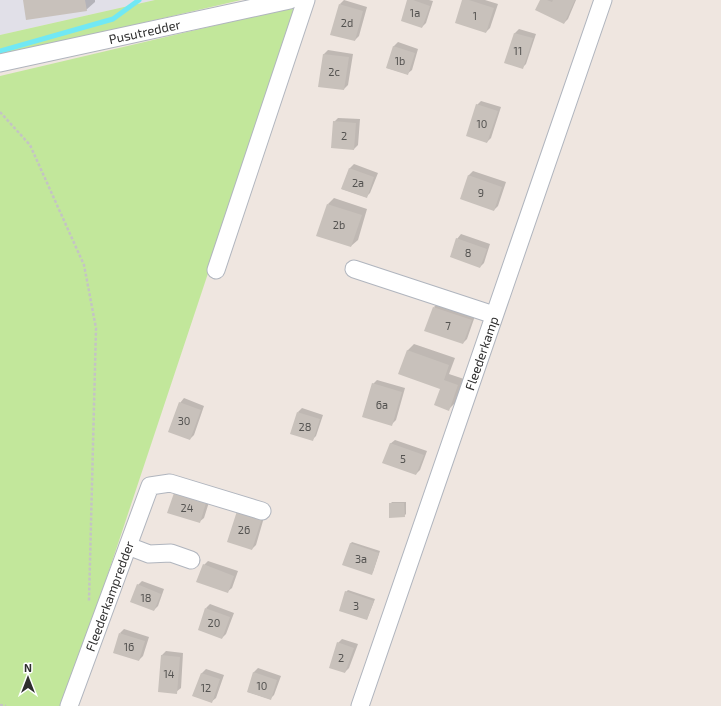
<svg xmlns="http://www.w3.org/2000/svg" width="721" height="706" viewBox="0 0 721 706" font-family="'Exo 2',sans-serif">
<rect width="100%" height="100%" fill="#efe6e0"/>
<path fill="#e1e0e8" d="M0,0H155L0,35Z"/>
<path fill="#c2e79b" d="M155,0H241L0,56V35Z
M297,6L64,706H0V76Z"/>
<path fill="#0003" d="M24,0H95V2L86,10Z
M344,0L367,7L359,36L355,40L340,4Z
M408,0H429L433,1L426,23L422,27Z
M463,0H485L498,4L490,28L486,32Z
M541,0H576L568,19L564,23Z
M519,29L536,34L526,64L522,68L505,62L515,33Z
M398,42L418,49L412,70L407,74L387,68L394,46Z
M328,50L353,54L348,85L344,89L319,86L324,54Z
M481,101L501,107L491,138L487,142L477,105Z
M338,118L360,119L358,145L354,149L334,122Z
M354,164L378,173L370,193L366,197L342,189L350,168Z
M473,171L506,182L498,206L494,210L461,198L469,175Z
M334,198L367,209L358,240L351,246L328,204Z
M461,234L490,244L484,263L480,267L457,239Z
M438,303L475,316L467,339L463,343L434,307Z
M414,344L455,358L449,374L464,379L455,403L448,410L441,388L399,373L408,350Z
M377,380L405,388L396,420L392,424L373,384Z
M184,398L204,406L194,435L190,439L180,403Z
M302,408L323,415L316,436L312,440L298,412Z
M395,440L427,451L420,470L416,474L390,444Z
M175,493L210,499L204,518L199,522Z
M392,502H406V514L404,516L390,504Z
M265,514L256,545L252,549L228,541Z
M352,542L380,551L373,572L371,574L350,544Z
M208,561L238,571L232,588L227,592L204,565Z
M142,581L164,589L158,606L154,610L138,585Z
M348,590L375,599L367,619L346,592Z
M210,604L234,613L226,634L222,638L206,608Z
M124,629L149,637L143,656L139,660L120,633Z
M342,639L358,644L349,668L345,672L338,643Z
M166,651L183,653L181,688L176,692L161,656Z
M258,668L281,676L274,695L270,699L248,692L254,672Z
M206,669L224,675L216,698L211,702L194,696L202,673Z"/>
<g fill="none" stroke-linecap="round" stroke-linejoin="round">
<path stroke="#71e8f4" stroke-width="5" d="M0,51L113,19L139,0"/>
</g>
<path fill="#c8c1bb" d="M23,0H85L87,11L26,20Z
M407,0H413L430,6L422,28L401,21Z
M462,0H469L494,8L486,33L455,23Z
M540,0H547L552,2L553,0H575L564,24L535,10Z
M339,4L363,11L355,41L330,35Z
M514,33L533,38L523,69L504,63Z
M393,46L415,53L408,75L386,68Z
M323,54L349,57L344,90L318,87Z
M476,104L498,111L487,143L466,136Z
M333,121L356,123L354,150L331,148Z
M349,168L374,177L367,198L341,189Z
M468,175L502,187L494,211L460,199Z
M327,204L362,215L351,247L316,236Z
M456,238L487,249L480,268L450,257Z
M433,307L472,320L463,344L424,331Z
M407,350L449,365L444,380L458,385L449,411L434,405L440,389L398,374Z
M372,383L402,392L392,426L362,417Z
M179,402L201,410L190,440L168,432Z
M297,412L320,419L313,441L290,434Z
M390,443L424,455L416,475L382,463Z
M174,493L206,503L200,523L167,513Z
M389,503H404L405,517L389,518Z
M237,511L262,518L252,550L227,542Z
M350,543L379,553L372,575L342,565Z
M203,564L234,576L228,593L196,582Z
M137,584L161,594L154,611L130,602Z
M345,591L374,601L367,620L339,611Z
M205,608L230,617L222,639L198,630Z
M119,633L145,641L139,661L113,653Z
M337,642L354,648L345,673L329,668Z
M161,655L180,657L177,694L158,692Z
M253,672L277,680L271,700L247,692Z
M201,673L220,679L212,703L192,696Z"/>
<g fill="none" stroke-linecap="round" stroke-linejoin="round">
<g stroke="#b0b5be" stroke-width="19">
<g id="minor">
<path id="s1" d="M0,63L290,0"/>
<path d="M354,269L494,315"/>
<path d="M216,270L306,0"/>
<path d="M128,546L149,554L171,553L191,560"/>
<path id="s2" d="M69,706L150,486L170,483L262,511"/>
<path id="s3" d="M360,706L603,0"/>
</g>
</g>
<path stroke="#c4c4c4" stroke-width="2.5" stroke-dasharray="3 2" stroke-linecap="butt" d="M0,112L30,145L84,265L96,328L89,601
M0,705L6,706"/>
<use href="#minor" stroke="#fff" stroke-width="17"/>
</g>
<g text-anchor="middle" stroke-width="4" stroke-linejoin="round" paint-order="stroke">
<g font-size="11" fill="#545351">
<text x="415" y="17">1a</text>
<text x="475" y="20">1</text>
<text x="347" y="27">2d</text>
<text x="518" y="55">11</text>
<text x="400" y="65">1b</text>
<text x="334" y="76">2c</text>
<text x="482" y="128">10</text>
<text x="344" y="140">2</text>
<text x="358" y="187">2a</text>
<text x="481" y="197">9</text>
<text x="339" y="229">2b</text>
<text x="468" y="257">8</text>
<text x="448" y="330">7</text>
<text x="382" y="409">6a</text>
<text x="184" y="425">30</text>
<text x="305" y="431">28</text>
<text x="403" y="463">5</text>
<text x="187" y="512">24</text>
<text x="244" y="534">26</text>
<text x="361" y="563">3a</text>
<text x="146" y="602">18</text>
<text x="356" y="610">3</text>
<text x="214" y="627">20</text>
<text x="129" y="651">16</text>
<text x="341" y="662">2</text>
<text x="169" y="678">14</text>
<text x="262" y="690">10</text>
<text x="206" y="692">12</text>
</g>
<g font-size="13" fill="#2e2e2e" stroke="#fff">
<text dy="5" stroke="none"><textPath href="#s1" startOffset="148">Pusutredder</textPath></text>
<text dy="5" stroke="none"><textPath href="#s3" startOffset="373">Fleederkamp</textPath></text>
<text dy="5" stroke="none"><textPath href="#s2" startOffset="117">Fleederkampredder</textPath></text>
</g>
</g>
<g transform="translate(28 678)" stroke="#ffffff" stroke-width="3" paint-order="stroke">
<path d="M0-3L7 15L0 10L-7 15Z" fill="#2e2e2e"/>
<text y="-6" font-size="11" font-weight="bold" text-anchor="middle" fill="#2e2e2e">N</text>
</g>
</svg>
